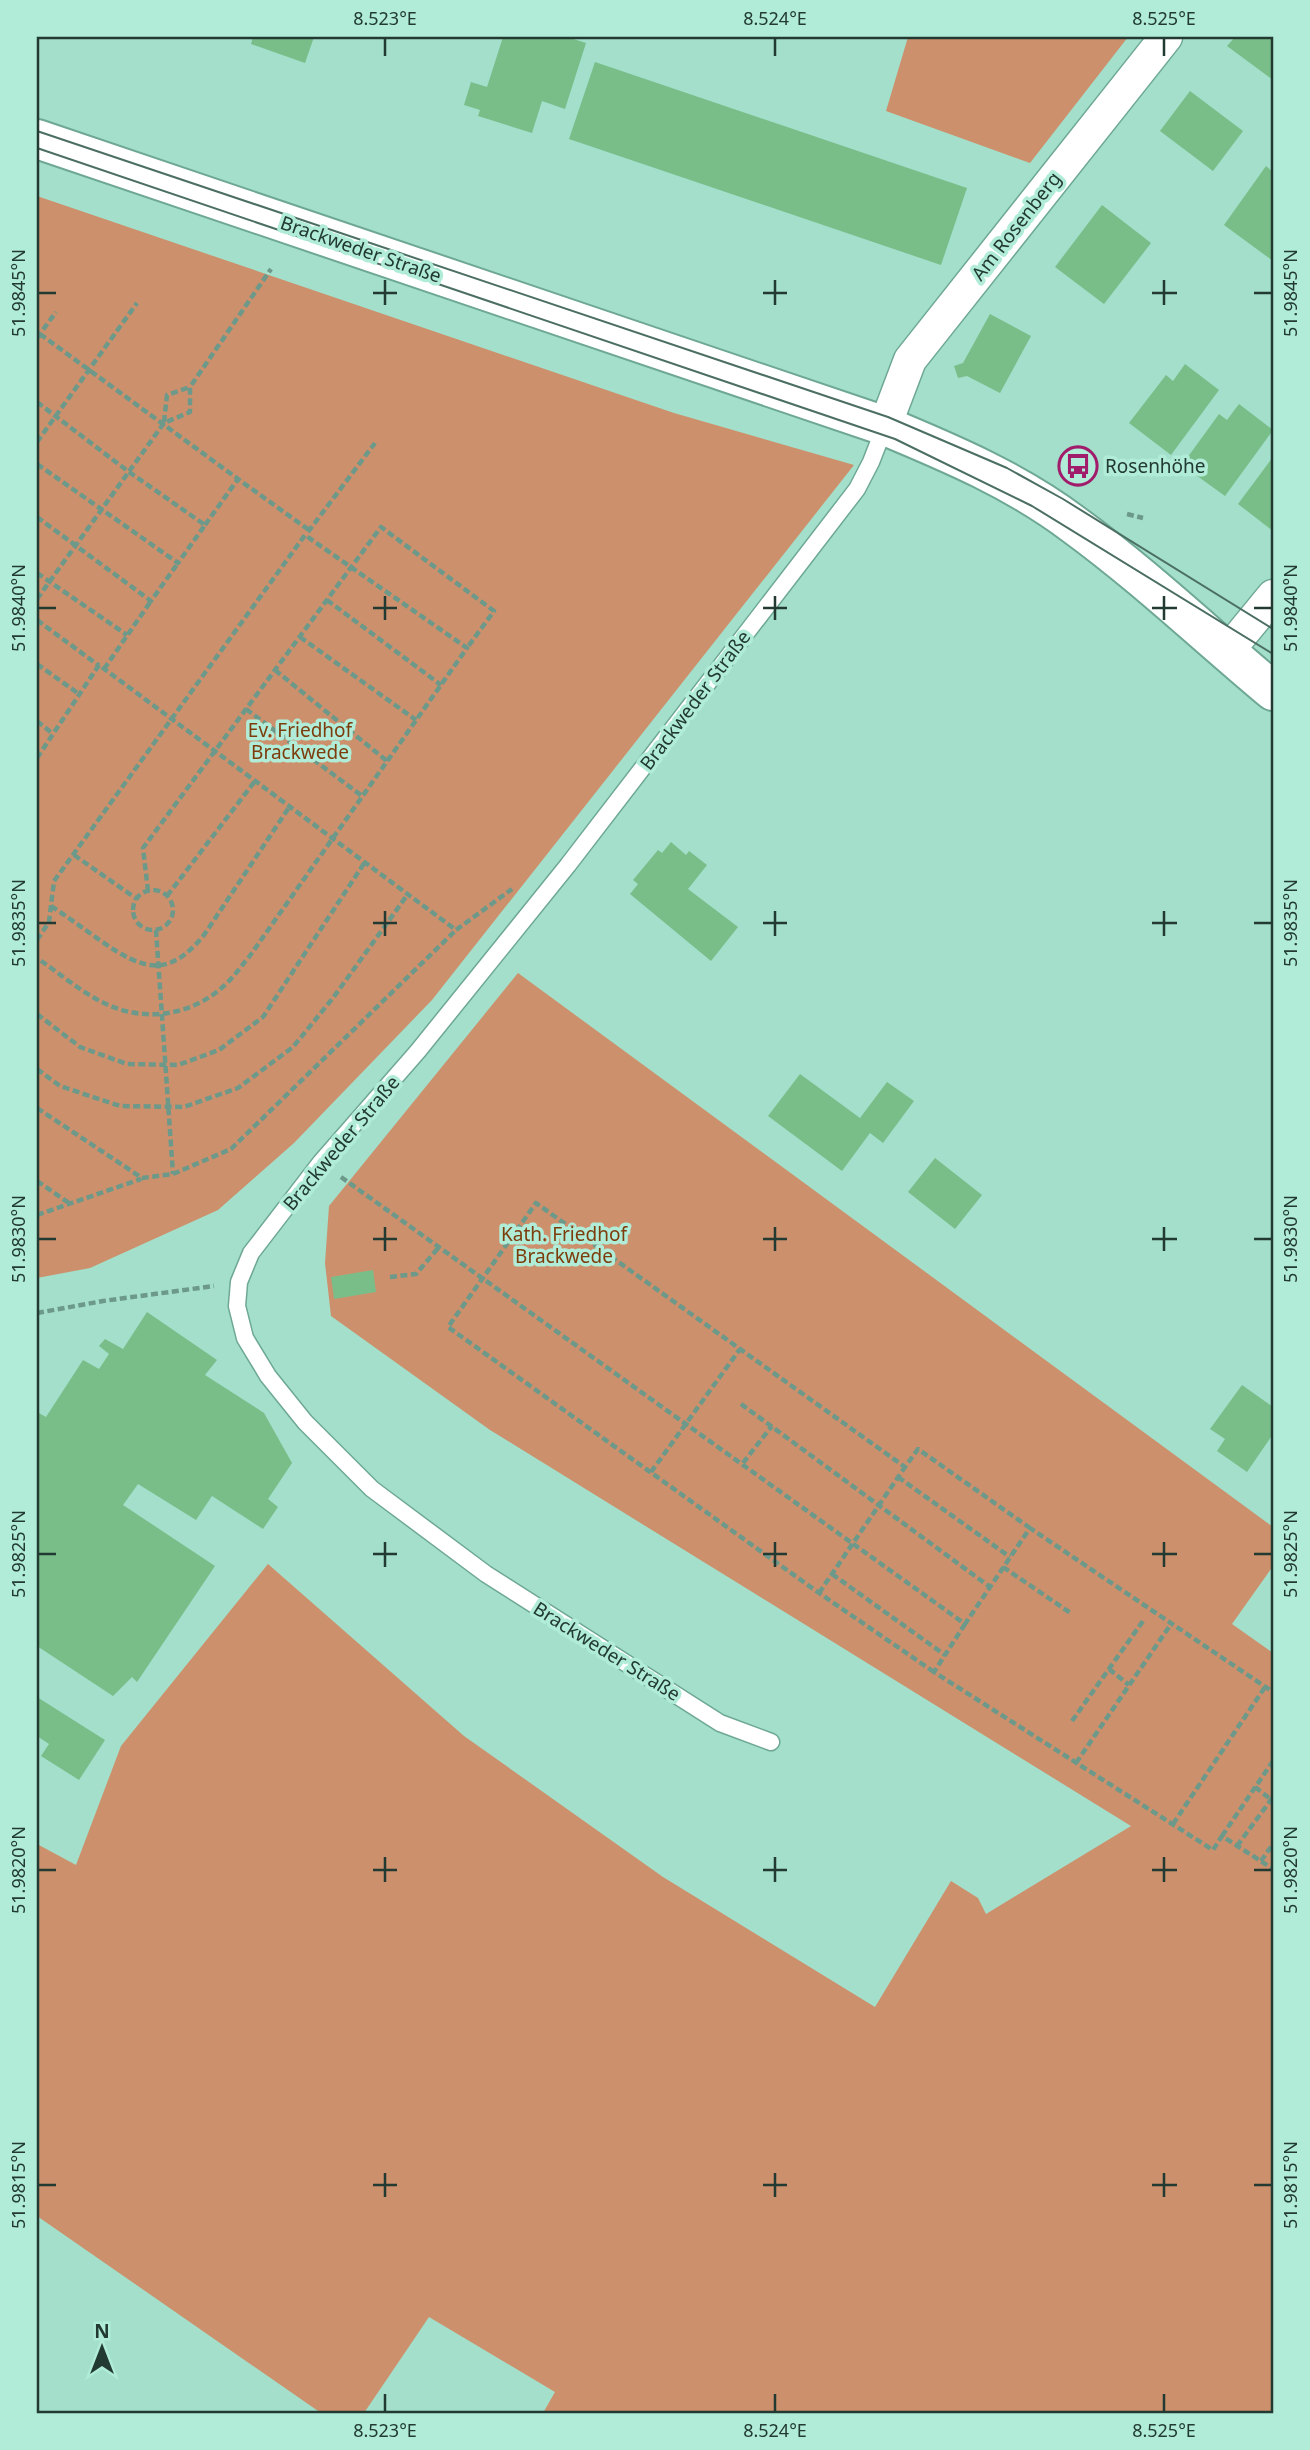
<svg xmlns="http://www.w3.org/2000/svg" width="1310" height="2450" viewBox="0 0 1310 2450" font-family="'Noto Sans',sans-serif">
<rect width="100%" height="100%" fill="#a3dfca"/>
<path fill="#cd906c" d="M908,37H1128L1030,163L886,111Z
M37,196L674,413L854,465L432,1000L294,1143L218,1210L90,1268L37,1278Z
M518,973L1273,1527V1566L1232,1624L1273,1653V2413H543L555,2392L429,2317L364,2413H321L37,2216V1844L76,1865L121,1746L268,1564L464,1736L663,1877L875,2007L951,1881L978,1898L986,1914L1131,1826L490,1430L331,1316L325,1263L329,1206Z"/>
<path fill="#79be89" d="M253,37H314L305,63L251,44Z
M503,37H567L586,43L565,109L542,101L532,133L478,116L480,110L464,105L471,82L487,87Z
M1235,37H1273V80L1227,46Z
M595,62L967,188L941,265L569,139Z
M1190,91L1243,131L1213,171L1160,131Z
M1266,166L1273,172V261L1224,225Z
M1102,205L1151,243L1104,304L1055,267Z
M990,314L1031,336L1000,393L967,376L958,378L954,366L963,363Z
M1185,364L1219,390L1171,455L1129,423L1166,375L1173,381Z
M1239,404L1273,430L1225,496L1182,465L1219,414L1227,420Z
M1273,457V531L1238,504Z
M671,842L686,855L689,851L707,865L688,889L738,927L711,961L630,894L638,884L633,880L658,850L662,853Z
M800,1074L860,1118L887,1082L914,1101L883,1143L870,1133L842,1171L768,1116Z
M935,1158L982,1195L955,1229L908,1192Z
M373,1270L376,1292L334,1299L331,1277Z
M147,1312L217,1360L205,1375L264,1413L292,1463L268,1499L278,1507L263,1529L212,1496L196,1520L138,1484L123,1505L215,1566L137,1682L132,1677L113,1696L37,1646V1412L46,1417L83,1360L99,1369L109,1354L99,1346L105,1339L123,1349Z
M1242,1385L1273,1407V1434L1247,1472L1217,1451L1225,1439L1210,1429Z
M37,1697L105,1740L79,1780L41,1756L49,1744L37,1736Z"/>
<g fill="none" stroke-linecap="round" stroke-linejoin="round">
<g stroke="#6ea894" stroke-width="19">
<path id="lane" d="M771,1742L720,1723L486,1574L372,1489L305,1422L268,1376L245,1338L237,1306L239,1282L251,1253L321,1162L418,1051L568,865L857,489L871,462L885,426"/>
</g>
<g stroke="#6ea894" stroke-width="35">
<path id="street" d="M885,426L910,360L1166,37
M1227,652L1273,596"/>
</g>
<g stroke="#6ea894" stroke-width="42">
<path id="secondary" d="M37,139L885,426C950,453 1016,481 1073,524C1143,575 1206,635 1273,691"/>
</g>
<path stroke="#6c9989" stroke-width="4.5" stroke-dasharray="7 3.5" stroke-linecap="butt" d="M40,334L238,479
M37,338L56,312
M37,402L129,472L205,525L178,563L37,464
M164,422L167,395L190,387
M37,442L137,303
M1127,514L1143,518
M37,517L151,601L178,563
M205,525L238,479L309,530
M308,532L375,443
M37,573L127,635
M37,599L164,423L190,412V387L271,269
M327,600L441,685
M37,620L98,665
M300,637L416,720
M37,664L79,694
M104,669L151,601
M275,670L387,761
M246,709L362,796
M37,721L53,734
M37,758L99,665L456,930L512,889
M74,855L137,899
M133 910a20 20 0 1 1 40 0a20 20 0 1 1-40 0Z
M148,891L143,848L381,527L494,611L467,648
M167,896L255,781
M51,906C68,917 84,929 101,941C143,970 168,979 204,935L290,806
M156,930L173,1174
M37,940L49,922L54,881L305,535L467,648L249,957C242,965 236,974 228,982C195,1015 147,1024 104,1003C81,992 59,973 37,958
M37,1014L80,1047L127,1064L178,1065L219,1050L263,1017L365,862
M37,1069L60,1086L120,1106L184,1107L238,1088L293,1047L333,998L408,894
M37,1108L142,1178L173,1174L231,1149L456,930
M341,1177L965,1624L1030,1528L1273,1692
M37,1181L69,1203
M37,1215L141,1179
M390,1277L416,1274L439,1247
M37,1313L103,1301L214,1286
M741,1404L990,1587
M743,1463L772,1426
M651,1472L740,1349
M898,1477L1010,1557
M1003,1567L1072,1614
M832,1574L945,1655
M819,1593L905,1467
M965,1624L934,1672L1213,1850L1222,1836L1273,1869
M1109,1669L1129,1685
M934,1672L819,1593L448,1327L536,1203L905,1467L918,1449L1030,1528
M1072,1721L1143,1621
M1076,1763L1171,1624
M1255,1787L1273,1801
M1173,1824L1265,1687
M1222,1836L1273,1761
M1237,1846L1273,1797
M1261,1861L1273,1844"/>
<use href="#lane" stroke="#fff" stroke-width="16"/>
<use href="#street" stroke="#fff" stroke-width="32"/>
<use href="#secondary" stroke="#fff" stroke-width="38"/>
<path stroke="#4c6f63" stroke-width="2" d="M37,131L888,417L1007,468L1063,499L1273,629
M37,148L895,439L1032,506L1273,654"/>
</g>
<path fill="none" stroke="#223a32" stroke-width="2.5" d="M385,38V56M775,38V56M1164,38V56M385,280V305M775,280V305M1164,280V305M38,293H56M373,293H397M763,293H787M1152,293H1177M1254,293H1272M385,596V620M775,596V620M1164,596V620M38,608H56M373,608H397M763,608H787M1152,608H1177M1254,608H1272M385,911V936M775,911V936M1164,911V936M38,923H56M373,923H397M763,923H787M1152,923H1177M1254,923H1272M385,1227V1251M775,1227V1251M1164,1227V1251M38,1239H56M373,1239H397M763,1239H787M1152,1239H1177M1254,1239H1272M385,1542V1567M775,1542V1567M1164,1542V1567M38,1554H56M373,1554H397M763,1554H787M1152,1554H1177M1254,1554H1272M385,1857V1882M775,1857V1882M1164,1857V1882M38,1870H56M373,1870H397M763,1870H787M1152,1870H1177M1254,1870H1272M385,2173V2197M775,2173V2197M1164,2173V2197M38,2185H56M373,2185H397M763,2185H787M1152,2185H1177M1254,2185H1272M385,2394V2412M775,2394V2412M1164,2394V2412"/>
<defs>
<g id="bus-ring" transform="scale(2.0125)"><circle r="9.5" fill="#b0ecd7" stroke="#a11c6a" stroke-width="1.5"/><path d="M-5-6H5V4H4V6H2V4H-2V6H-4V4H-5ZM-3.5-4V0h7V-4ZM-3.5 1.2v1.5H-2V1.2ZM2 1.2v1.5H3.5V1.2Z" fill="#a11c6a"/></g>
</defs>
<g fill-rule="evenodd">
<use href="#bus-ring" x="1078" y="466"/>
</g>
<g text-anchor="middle" stroke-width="7" stroke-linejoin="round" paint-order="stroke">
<g font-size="19" fill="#223a32" stroke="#b0ecd7">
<text transform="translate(1016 226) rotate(-52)" y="7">Am Rosenberg</text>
<text transform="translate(361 249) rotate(19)" y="7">Brackweder Straße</text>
<text transform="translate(695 700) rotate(-53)" y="7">Brackweder Straße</text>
<text transform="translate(341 1143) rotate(-50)" y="7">Brackweder Straße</text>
<text transform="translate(607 1651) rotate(32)" y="7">Brackweder Straße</text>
</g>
<g font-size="19" fill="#223a32" stroke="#b0ecd7" text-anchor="start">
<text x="1105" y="473">Rosenhöhe</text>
</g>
<g font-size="19" fill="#7d3c0c" stroke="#b0ecd7">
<text x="300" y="737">Ev. Friedhof<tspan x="300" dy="22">Brackwede</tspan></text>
<text x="564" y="1241">Kath. Friedhof<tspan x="564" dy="22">Brackwede</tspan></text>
</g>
</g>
<rect width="1310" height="2450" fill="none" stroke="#b0ecd7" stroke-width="77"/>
<g transform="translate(102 2348)" stroke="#b0ecd7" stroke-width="5" paint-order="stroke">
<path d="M0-5L12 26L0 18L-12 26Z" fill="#223a32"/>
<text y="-10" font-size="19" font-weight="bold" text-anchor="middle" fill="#223a32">N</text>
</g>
<rect x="38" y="38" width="1234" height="2374" fill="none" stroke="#223a32" stroke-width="2.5"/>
<g font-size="18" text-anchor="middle" fill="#223a32">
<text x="385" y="25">8.523°E</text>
<text x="775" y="25">8.524°E</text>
<text x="1164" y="25">8.525°E</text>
<text transform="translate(19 293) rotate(-90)" y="6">51.9845°N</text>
<text transform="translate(1291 293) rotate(-90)" y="6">51.9845°N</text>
<text transform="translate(19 608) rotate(-90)" y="6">51.9840°N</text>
<text transform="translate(1291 608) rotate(-90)" y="6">51.9840°N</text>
<text transform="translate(19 923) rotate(-90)" y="6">51.9835°N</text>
<text transform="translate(1291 923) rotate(-90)" y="6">51.9835°N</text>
<text transform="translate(19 1239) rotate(-90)" y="6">51.9830°N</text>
<text transform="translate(1291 1239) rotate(-90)" y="6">51.9830°N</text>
<text transform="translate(19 1554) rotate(-90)" y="6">51.9825°N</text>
<text transform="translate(1291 1554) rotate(-90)" y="6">51.9825°N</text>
<text transform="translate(19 1870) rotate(-90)" y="6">51.9820°N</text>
<text transform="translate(1291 1870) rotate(-90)" y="6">51.9820°N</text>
<text transform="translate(19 2185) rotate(-90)" y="6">51.9815°N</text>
<text transform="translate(1291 2185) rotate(-90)" y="6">51.9815°N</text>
<text x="385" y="2437">8.523°E</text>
<text x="775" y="2437">8.524°E</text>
<text x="1164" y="2437">8.525°E</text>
</g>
</svg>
